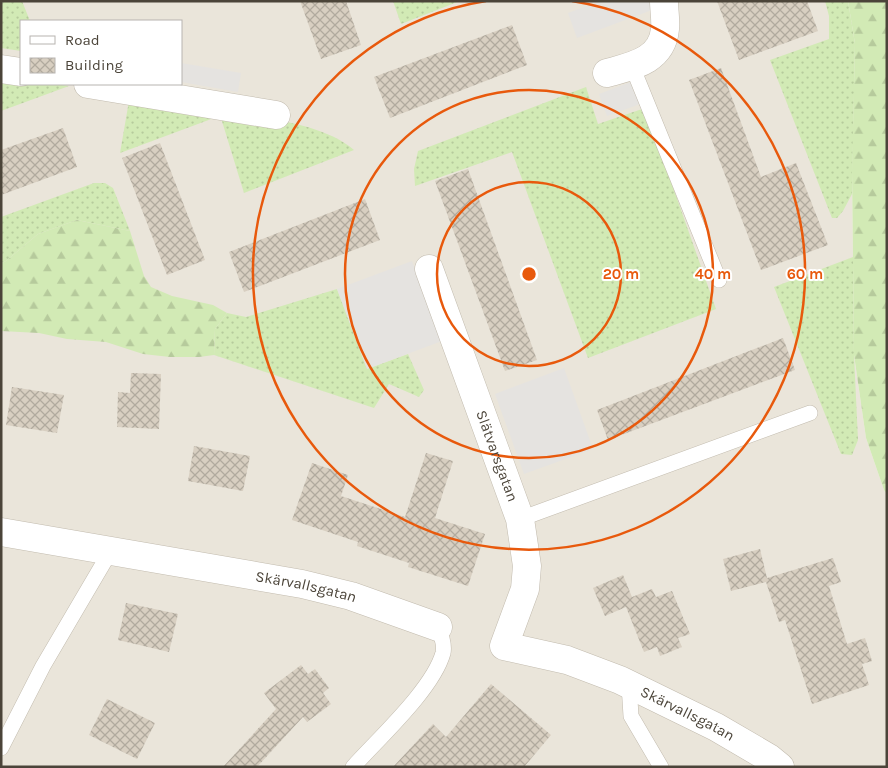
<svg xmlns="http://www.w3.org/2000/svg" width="888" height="768" viewBox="0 0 888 768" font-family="Karla,sans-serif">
<defs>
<pattern id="grass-dots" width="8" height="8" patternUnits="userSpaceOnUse" patternTransform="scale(1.25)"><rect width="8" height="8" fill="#d2eab5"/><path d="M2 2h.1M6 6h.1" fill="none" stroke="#b6ca9c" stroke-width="1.8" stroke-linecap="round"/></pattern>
<pattern id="forest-firs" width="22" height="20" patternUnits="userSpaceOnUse" patternTransform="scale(1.25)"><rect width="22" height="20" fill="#d2eab5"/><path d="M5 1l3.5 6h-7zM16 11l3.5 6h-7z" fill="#b6ca9c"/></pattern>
<pattern id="building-cross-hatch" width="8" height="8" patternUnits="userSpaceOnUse" patternTransform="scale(1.25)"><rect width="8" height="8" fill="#d8cfc1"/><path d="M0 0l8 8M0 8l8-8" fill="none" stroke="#b1aa9e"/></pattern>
</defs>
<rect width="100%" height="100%" fill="#f6f3ec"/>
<path fill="#eae5da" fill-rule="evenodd" d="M1,1H848L855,44L852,170L854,355L866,438L884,490L887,494V767H1ZM21,21H181V84H21Z"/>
<path fill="url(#grass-dots)" d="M6,1H22L30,21H21V51L1,48V3Z
M393,1H460L401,24Z
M825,1H848L855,44L852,194L843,211L837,218H832L770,60L829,39V16Z
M1,74L21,84H55L69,86L1,111Z
M586,87L598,124L645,108L716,309L588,358L512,152L415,186L414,169L418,151Z
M130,95C163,101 195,106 228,112C265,118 325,124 354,150L244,193L221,118H214L120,153Z
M94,183H105L113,188L130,231L77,220L38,234L6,261L1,263V217Z
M853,257L854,355L858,440L852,455L841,454L774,287Z
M337,289L367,369L408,354L424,390L419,397L389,384L374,408L214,355L215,329L227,313L246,317Z"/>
<path fill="url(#forest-firs)" d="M848,1H887V494L884,490L866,438L854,355L852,170L855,44Z
M77,220L130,231L144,276L151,287L172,296L213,305L227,313L215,329L214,355L199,357H170L143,354L106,342L67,339L39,333L1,331V263L6,261L38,234Z"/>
<path fill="#e5e3e0" d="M601,1H649L652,10L577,38L568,13Z
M181,63L241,73L238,92L181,82Z
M631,82L640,104L607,116L599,94Z
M412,261L442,341L367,369L337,289Z
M564,368L593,449L524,474L495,394Z"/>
<path fill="url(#building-cross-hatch)" d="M300,1H346L361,45L321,59Z
M717,1H807L818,31L739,60Z
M512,25L527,65L390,118L374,77Z
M721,68L761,177L796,163L828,245L761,270L689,80Z
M63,128L77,167L1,195V150Z
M160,143L205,260L167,275L122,158Z
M468,169L537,360L505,371L435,181Z
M365,199L380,240L244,292L229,252Z
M783,338L795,370L608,440L597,410Z
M131,373L161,374L159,429L117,427L118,392L130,393Z
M12,387L64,395L57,433L6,425Z
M194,446L250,456L243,491L188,481Z
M426,453L453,461L435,518L485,534L468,586L408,567L409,563L357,546L358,542L292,520L312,463L348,475L341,496L405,517Z
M760,549L767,578L833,558L841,582L829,586L847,644L865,638L872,661L862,664L869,685L812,704L785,620L779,622L766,582L731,591L723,559Z
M623,575L632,597L652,589L656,597L672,591L690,634L678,638L682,647L660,656L657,647L644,652L626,607L605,616L593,588Z
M126,603L178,614L169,652L118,640Z
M301,665L308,674L315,669L329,688L323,693L331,704L307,722L303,717L257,767H223L276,709L264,693Z
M491,684L551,735L524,767H393L433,724L446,737Z
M107,699L155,723L137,759L89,735Z"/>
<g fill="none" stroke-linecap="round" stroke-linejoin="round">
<g stroke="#c2bbae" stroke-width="16">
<path id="lane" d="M632,66L719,280
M520,519L810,413
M629,684L631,716L661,767
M1,748L43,666L110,552
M353,767C379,738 433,689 443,653C445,644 441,634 438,627"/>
</g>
<g stroke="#c2bbae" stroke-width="29">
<g id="street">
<path d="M1,69L21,72"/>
<path d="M607,73C632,66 662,61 665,29C666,20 664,10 664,1"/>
<path d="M88,84L276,115"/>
<path id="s1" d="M429,269L520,519L527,566L525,589L504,646L567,660L620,680L716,727L769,758L780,767"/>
<path id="s2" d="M1,532L302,584L351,596L438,627"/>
</g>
</g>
<use href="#lane" stroke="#fff" stroke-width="15"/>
<use href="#street" stroke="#fff" stroke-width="28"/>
</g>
<g fill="none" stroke="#e8590c" stroke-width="2.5">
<circle cx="529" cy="274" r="92"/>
<circle cx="529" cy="274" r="184"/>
<path d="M572 1A276 276 0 1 1 486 1"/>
</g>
<g text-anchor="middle" stroke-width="4" stroke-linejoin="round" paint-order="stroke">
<g font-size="15" fill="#4b4439" stroke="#fff">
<text dy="5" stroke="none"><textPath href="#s1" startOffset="199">Slätvarsgatan</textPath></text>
<text dy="5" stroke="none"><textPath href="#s2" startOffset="310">Skärvallsgatan</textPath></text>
<text dy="5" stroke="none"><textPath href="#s1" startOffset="594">Skärvallsgatan</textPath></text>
</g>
</g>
<circle cx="529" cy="274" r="8" fill="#e8590c" stroke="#fff" stroke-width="2.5"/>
<g font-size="15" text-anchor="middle" font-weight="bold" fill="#e8590c" stroke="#fff" stroke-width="4" stroke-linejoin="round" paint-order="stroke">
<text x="621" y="279">20 m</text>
<text x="713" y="279">40 m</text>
<text x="805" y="279">60 m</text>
</g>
<rect width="888" height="768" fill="none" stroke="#4b4439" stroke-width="5"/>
<rect x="20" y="20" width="162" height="65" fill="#ffffff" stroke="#b7b4b0"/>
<rect x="30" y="36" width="25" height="8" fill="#ffffff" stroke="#b7b4b0"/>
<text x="65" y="45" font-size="15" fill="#4b4439">Road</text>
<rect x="30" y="58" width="25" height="15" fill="url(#building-cross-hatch)" stroke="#b7b4b0"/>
<text x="65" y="70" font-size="15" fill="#4b4439">Building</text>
</svg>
